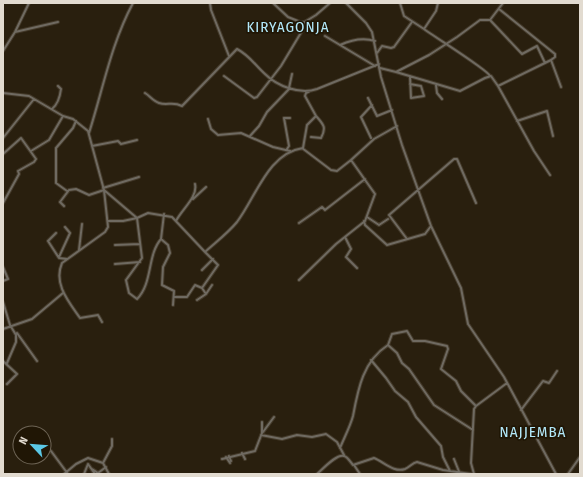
<svg xmlns="http://www.w3.org/2000/svg" width="583" height="477" viewBox="0 0 583 477" font-family="'Fira Sans Condensed',sans-serif">
<rect width="100%" height="100%" fill="#291f0e"/>
<g fill="none" stroke-linecap="round" stroke-linejoin="round">
<g stroke="#433929" stroke-width="4">
<path id="minor" d="M210,3L211,10L229,56
M273,3L288,17L303,23L316,15L330,3
M346,3L366,23L372,32L381,77L402,145L431,226L461,288L468,324L504,377L556,474
M400,3L404,16L424,29L436,11L438,3
M499,9L555,54V57L551,60
M490,20L522,54L537,46L545,63
M424,29C433,36 488,70 490,76
M15,32L58,22
M325,36L375,66
M340,45C351,40 362,37 375,41
M3,51L15,32L29,3
M377,53L382,46L391,48L394,47L412,22
M380,68L396,72L429,55L457,37L480,20H490L503,3
M396,72L460,91L485,78L491,76L498,86L534,151L550,175
M224,76L254,98L257,97L281,66L305,26L303,22
M410,76L411,98L424,96L421,86L410,84
M436,85L437,93L442,99
M498,86L551,60L561,87
M289,88L292,74
M3,93L29,96L63,116L73,119L88,131L104,190L108,227L105,232L62,263C53,284 69,302 80,318L98,315L102,322
M145,93C150,96 153,101 159,103C168,106 172,101 182,106L237,49C249,55 255,65 265,74C277,86 300,95 317,89L379,64
M368,98L377,116L392,110
M52,109C58,104 60,97 61,89L58,86
M208,119L211,129L218,135L241,133L273,147L290,151
M517,121L547,111L553,136
M89,133C103,89 111,44 133,3
M250,136L259,126L267,112L290,88
M311,137L321,138C327,127 323,124 316,116
M3,138L34,99
M371,138L361,117L372,105
M92,146L118,141L121,144L137,140
M302,148L331,170L337,171L351,160
M287,149L289,146L284,118H290
M31,151L49,140L63,116
M3,154L21,138L36,159L34,162L18,171L19,174L3,203
M103,188L139,177
M67,191L56,183V148L73,128L76,121
M193,199L206,187
M64,206L60,202L69,190L76,189L89,195L104,190L137,218L148,213L172,217L205,252C216,242 228,233 237,222C256,197 268,153 303,148L307,125L316,116L305,96L306,93L310,91
M164,214L161,239L168,245L170,253L163,267L162,285L174,291L173,305
M367,217L379,225L388,219
M108,221H123L137,218L142,258L126,280L129,293L137,299C153,283 147,255 161,239
M176,221C182,209 198,197 195,184
M364,221L365,225L387,245L425,234L431,226
M299,223L322,207L325,210L365,179
M56,233L48,241L59,258L67,259
M345,237L351,249L346,257L357,268
M407,239L389,215L454,159H457L476,203
M115,245L140,244
M79,250L82,224
M205,252L218,265L202,288L206,294
M59,257L70,233L65,227
M115,264L140,262
M3,267L8,279L3,281
M202,270L213,259
M299,280L336,244L365,221L375,194L351,160L374,139L397,126
M174,297H187L195,285L202,288
M197,300L206,294L212,285
M3,302L10,325L16,335V342L7,363
M3,329L32,319L63,293
M17,333L37,361
M388,345L392,334L407,331L413,341H425L447,346L448,349L441,369L456,381L461,391L476,406
M371,360L386,378L395,391L408,402L416,417L441,446L443,457L450,471
M3,361L17,374L7,384
M521,410L543,381L549,383L557,371
M263,432L274,417
M261,435L282,439L297,435L312,437L326,434L337,442L344,455
M340,448C344,438 350,427 353,416C358,389 363,361 388,345L397,353L402,363L409,369L434,405L473,430
M51,451L68,474
M242,453L245,459
M229,456L231,461
M226,457L230,463
M222,459L255,451L262,433V422
M454,459L460,474
M103,463L112,446V439
M354,465L360,474
M92,469L98,473L106,467
M64,474L76,464L88,458L103,463L109,474
M84,474L88,464L95,474
M317,474C322,470 337,453 344,456C348,457 351,463 353,465L374,458C384,462 394,473 405,469C410,467 412,463 417,462L443,470L471,474
M474,474L471,463L474,409L476,406L507,383
M568,474L580,457"/>
</g>
<use href="#minor" stroke="#6f6a61" stroke-width="2"/>
</g>
<g text-anchor="middle" stroke-width="3.5" stroke-linejoin="round" paint-order="stroke">
<g font-size="15" letter-spacing="1" fill="#b3e9fa" stroke="#201605">
<text x="288" y="32">KIRYAGONJA</text>
<text x="533" y="437">NAJJEMBA</text>
</g>
</g>
<rect width="583" height="477" fill="none" stroke="#e2dbd0" stroke-width="8"/>
<g transform="translate(32 445) rotate(296)"><circle r="19" fill="#201605" stroke="#6e6556"/>
<path d="M0-3L7 15L0 10L-7 15Z" fill="#5bc8e6"/>
<text y="-6" font-size="11" font-weight="bold" text-anchor="middle" fill="#e2dbd0">N</text>
</g>
</svg>
